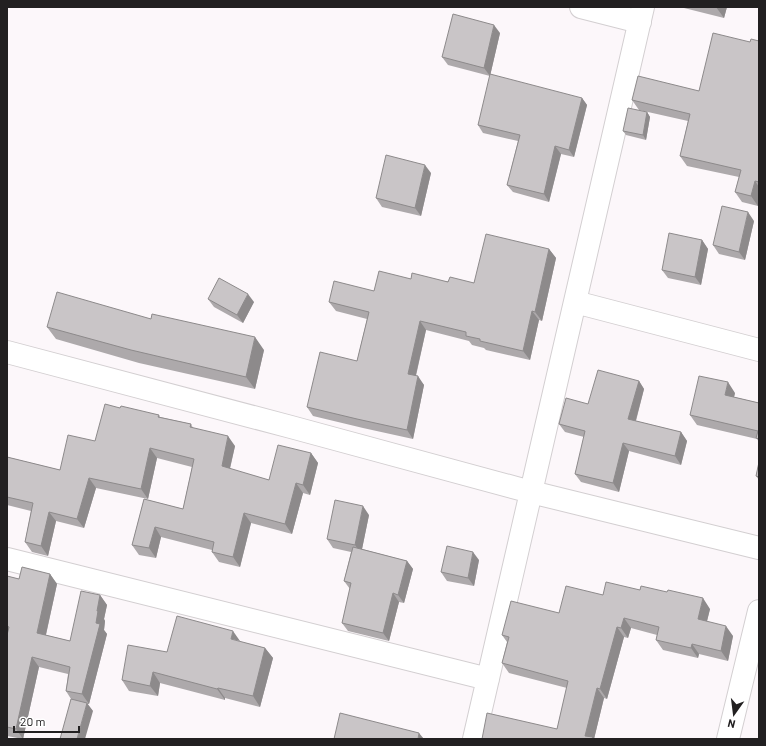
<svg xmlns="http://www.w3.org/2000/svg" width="766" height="746" viewBox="0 0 766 746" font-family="Barlow,sans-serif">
<rect width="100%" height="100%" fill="#fcf7fa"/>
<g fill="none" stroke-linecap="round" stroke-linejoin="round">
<g stroke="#d3cfd1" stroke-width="24">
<path id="minor" d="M581,7L640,22
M575,302L759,350
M7,352L291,427L531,492L759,548
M7,559L488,679
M474,739L643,7
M728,739L759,611"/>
</g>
<use href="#minor" stroke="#fff" stroke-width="22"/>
</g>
<path fill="#ada9ab" d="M680,7H727L724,18Z
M500,33L490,76L448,65L442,57Z
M759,41V201L758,206L742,202L735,192L739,177L687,166L680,156L688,121L639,110L632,100L699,91L750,42Z
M582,98L587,105L574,157L561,154L549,202L513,192L507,185L518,141L483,133L478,125Z
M647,112L650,117L646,140L626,135L623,131Z
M431,173L421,216L382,207L376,198Z
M754,221L745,260L719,254L713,245Z
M702,240L708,249L701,285L668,278L662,270Z
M549,249L556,258L542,321L539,320L530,360L486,350L484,348L472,345L469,341L426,330L416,376L424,385L413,439L363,428L313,416L307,407L357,361L367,319L336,311L329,302L374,291L411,279L474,283Z
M208,299L254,302L243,323L214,307Z
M47,327L264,350L255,389L139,363L56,339Z
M639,381L644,389L636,421L681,432L687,441L681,465L629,451L619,492L581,482L575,474L584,437L565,432L559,424L588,404Z
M735,393L734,397L759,403V442L757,439L697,425L690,415Z
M120,408L159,415L160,417L191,424L193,428L235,446L230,469L269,480L311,453L318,463L310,495L303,493L292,534L251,523L240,567L219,562L212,552V550L161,537L156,558L139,555L132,545L144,499L183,509L192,467L157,458L148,499L96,488L84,528L56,521L48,556L32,552L25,542L31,511L7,505V457L60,470L95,441Z
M759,462V480L756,476Z
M369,515L362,549L407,561L413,569L404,603L399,602L389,641L348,631L342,623L350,589L344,581L351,552L333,548L327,539Z
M479,560L474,586L447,581L441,572Z
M50,574L57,584L46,635L70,641L100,595L107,605L104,619L105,621L104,630L107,634L89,704H87L93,711L71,699L66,691L68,674L39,667L23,739L7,736V576L19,579Z
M603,595L710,609L707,621L733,636L728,661L699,654L698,658L663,650L656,640L657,635L631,628L628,638L624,637L607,699L604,698L594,739L557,729L567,688L509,673L502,663L507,642L502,635L559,613Z
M240,642L265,648L273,658L260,707L225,698V700L160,683L158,696L129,691L122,680L167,652Z"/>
<path fill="#8d8a8b" d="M716,7H727L724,18Z
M494,25L500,33L490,76L484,68Z
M582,98L587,105L574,157L569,150Z
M647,112L650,117L646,140L643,135Z
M555,146L561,154L549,202L544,194Z
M425,165L431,173L421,216L415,208Z
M755,181L759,187V201L758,206L751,196Z
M748,212L754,221L745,260L739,252Z
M702,240L708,249L701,285L695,277Z
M549,249L556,258L542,321L535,312Z
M248,294L254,302L243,323L237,315Z
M532,311L539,320L530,360L523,351Z
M420,321L426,330L414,383L408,374Z
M255,337L264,350L255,389L246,377Z
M418,376L424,385L413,439L407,430Z
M639,381L644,389L634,427L628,419Z
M728,382L735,393L732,405L725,395Z
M681,432L687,441L681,465L675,456Z
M228,436L235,446L228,476L222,466Z
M623,443L629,451L619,492L613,483Z
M150,448L157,458L148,499L141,489Z
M311,453L318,463L310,495L303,485Z
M89,478L96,488L84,528L77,519Z
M296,483L303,493L292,534L285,524Z
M363,506L369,515L361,554L355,545Z
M49,512L56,521L48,556L41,546Z
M244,513L251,523L240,567L233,557Z
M155,527L161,537L156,558L149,548Z
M473,552L479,560L474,586L468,578Z
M407,561L413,569L404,603L398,595Z
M50,574L57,584L44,643L37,633Z
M393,593L399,602L389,641L383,633Z
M100,595L107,605L104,619L105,621L104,630L107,634L89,704L82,694L96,623L97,611Z
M703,598L710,609L705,629L698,619Z
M624,618L631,628L628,638L621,628Z
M726,626L733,636L728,661L721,651Z
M617,627L624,637L607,699L600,689Z
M233,631L240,641L231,639Z
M692,644L699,654L698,658L691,648Z
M265,648L273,658L260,707L253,696Z
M32,657L39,667L23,739L16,729Z
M153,672L160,683L158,696L150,686Z
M218,688L225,698V700L217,689Z
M597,688L604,698L594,739H588L585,736Z
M87,703L93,711L85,739H77Z
M419,733L424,739H418Z"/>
<path fill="#c9c5c7" stroke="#8d8a8b" d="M453,14L494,25L484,68L442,57Z
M713,33L750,42L751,39L759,41V182L755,181L751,196L735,192L741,170L680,156L690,114L632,100L638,76L699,91Z
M490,74L582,98L569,150L555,146L544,194L507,185L520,135L478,125Z
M628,108L647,112L643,135L623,131Z
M386,155L425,165L415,208L376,198Z
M722,206L748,212L739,252L713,245Z
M669,233L702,240L695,277L662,270Z
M486,234L549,249L535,312L532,311L523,351L480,341V339L466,336V332L420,321L408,374L418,376L407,430L357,419L307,407L320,352L357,361L369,312L329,302L334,281L374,291L379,271L411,279L412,273L448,282L450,277L474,283Z
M219,278L248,294L237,315L208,299Z
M57,292L151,319L152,314L255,337L246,377L131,350L47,327Z
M598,370L639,381L628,419L681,432L675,456L623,443L613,483L575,474L585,431L559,424L566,398L588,404Z
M699,376L728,382L725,395L759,403V439L756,438L758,431L690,415Z
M105,404L120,408L121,406L159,415L158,417L191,424L190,427L228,436L222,466L269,480L278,445L311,453L303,485L296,483L285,524L244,513L233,557L212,552L214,542L155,527L149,548L132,545L144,499L183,509L194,459L150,448L141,489L89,478L77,519L49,512L41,546L25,542L33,503L7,497V457L60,470L68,435L95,441Z
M759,462V477L756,476Z
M335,500L363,506L355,545L327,539Z
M447,546L473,552L468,578L441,572Z
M353,547L407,561L398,595L393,593L383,633L342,623L351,583L344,581Z
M22,567L50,574L37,633L70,641L81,591L100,595L97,611H98L96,623L100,624L82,694L66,691L70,667L32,657L16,729L7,727V635L9,627L7,626V576L19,579Z
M606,582L640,590L641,586L667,592L668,590L703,598L698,619L726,626L721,651L692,644L691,648L656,640L659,627L624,618L621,628L617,627L600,689L597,688L585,736L593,737L592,739H482L487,713L557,729L568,681L502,663L509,637L502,635L511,601L559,613L566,586L603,595Z
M177,616L233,631L231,639L265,648L253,696L218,688L217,689L153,672L150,686L122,680L128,645L167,652Z
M71,699L87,703L77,739H60Z
M340,713L419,733L418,739H334Z"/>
<rect width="766" height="746" fill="none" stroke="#222021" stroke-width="16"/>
<g transform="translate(734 714) rotate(194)" stroke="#ffffff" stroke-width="3" paint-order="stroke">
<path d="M0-3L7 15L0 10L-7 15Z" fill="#222021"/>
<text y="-6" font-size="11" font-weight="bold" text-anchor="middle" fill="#222021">N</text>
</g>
<path d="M14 726v6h65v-6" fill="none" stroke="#222021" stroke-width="2"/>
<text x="20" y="726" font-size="12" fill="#222021" stroke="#ffffff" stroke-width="3" paint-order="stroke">20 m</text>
</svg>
